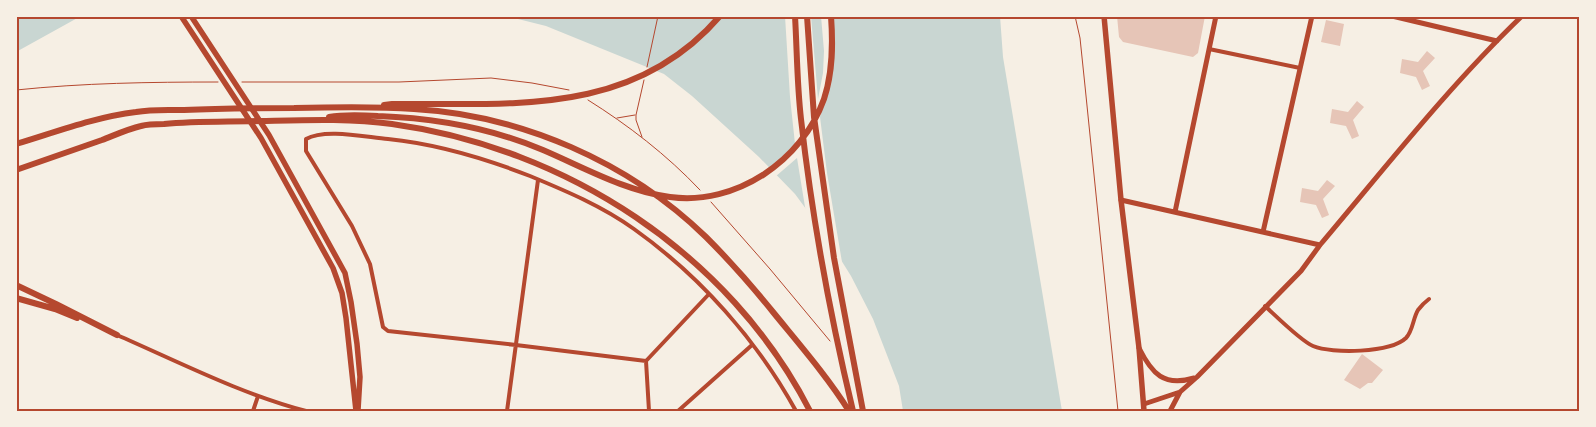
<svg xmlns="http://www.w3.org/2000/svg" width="1596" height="427" viewBox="0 0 1596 427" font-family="'Titillium Web',sans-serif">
<rect width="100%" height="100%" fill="#f6efe4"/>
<path fill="#c9d6d2" d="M16,16H81L16,52Z
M506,16H1000L1003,57L1062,411H903L899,386L873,319L851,276L826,236L795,194L759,157L692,96L664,74L546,26Z"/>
<path fill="#f6efe4" d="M785,16H811L818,99L823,73L824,51L821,16H831L828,84L820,117L827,173L843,268L806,213L797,158L775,177L767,169L776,163L795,144L790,97Z"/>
<path fill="#e6c5b7" d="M1117,16H1205L1198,53L1193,57L1123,42L1119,37Z
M1326,20L1344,24L1340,46L1321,42Z
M1427,51L1435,58L1423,71L1430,86L1422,90L1416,77L1400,73L1402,59L1418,62Z
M1357,101L1364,107L1353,120L1359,136L1352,139L1346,126L1330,123L1332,109L1348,112Z
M1327,180L1335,186L1323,199L1329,215L1322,218L1316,205L1300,202L1302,188L1318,191Z
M1362,354L1383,370L1372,383H1368L1360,389L1344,380Z"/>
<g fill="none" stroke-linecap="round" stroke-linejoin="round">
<path stroke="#b5482f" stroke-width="1" d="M1075,16L1080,38L1085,86L1118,411
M647,67L658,16
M242,82H399L491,78L532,83L569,90
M16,90C83,83 150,82 218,82
M588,100C628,125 667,155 700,190
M617,118L635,115
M642,137L636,120V115L644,80
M711,202L770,269L830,341"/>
<path stroke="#b5482f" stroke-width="4" d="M1209,49L1300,68
M1265,306C1276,316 1301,341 1313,346C1332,354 1390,353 1406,338C1413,331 1413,318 1418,310C1421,306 1425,302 1429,299
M117,335C179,362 241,394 306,411
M646,361L709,294
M253,411L258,396
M507,411L538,180
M649,411L646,361L516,345L388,331L383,327L370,264L352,226L306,151V139C325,128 365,137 388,139C437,144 484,158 530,176C566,191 602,206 634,229C700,276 757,340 796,411
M678,411L752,345"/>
<path stroke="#b5482f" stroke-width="5" d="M1392,16L1497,41
M1121,200L1320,245
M1175,212L1216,16
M1263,232L1312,16
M1139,348C1152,374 1164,387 1194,378
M1144,404L1180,392L1197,377L1301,271L1320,245C1385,168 1449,86 1522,16
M1170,411L1180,392"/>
<path stroke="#b5482f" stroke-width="5.5" d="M181,16L261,138L333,268L342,293L346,318L356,411
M191,16L269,135L345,273L351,302L357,344L360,377L358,410
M1104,16L1121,200L1139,348L1144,411"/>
<path stroke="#b5482f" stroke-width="6" d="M795,16C797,50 797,85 801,119C812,217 830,315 853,411
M807,16L814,117L834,258L863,411
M384,105L392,104C513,103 633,117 720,16
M329,117C345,114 362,115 378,116C434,118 491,128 543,150C585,168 625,191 670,197C736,206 802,161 824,99C833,72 833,44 831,16
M16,144C56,132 95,117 136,112C152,109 168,110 184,110C221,108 257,108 294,108C334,107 374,106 414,109C521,115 629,162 706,237C730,261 752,286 773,312C799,344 827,376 849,411
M16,170C45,160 74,150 102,140C115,135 128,129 141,126C148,124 156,124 164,124C196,121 228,122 260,121C304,120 349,118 392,124C566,148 729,253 810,411
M16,285L56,304L117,335
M16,298L55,309L77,318"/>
</g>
<rect width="1596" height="427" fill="none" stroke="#f6efe4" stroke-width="35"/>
<rect x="18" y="18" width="1560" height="392" fill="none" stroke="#b5482f" stroke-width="2"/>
</svg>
